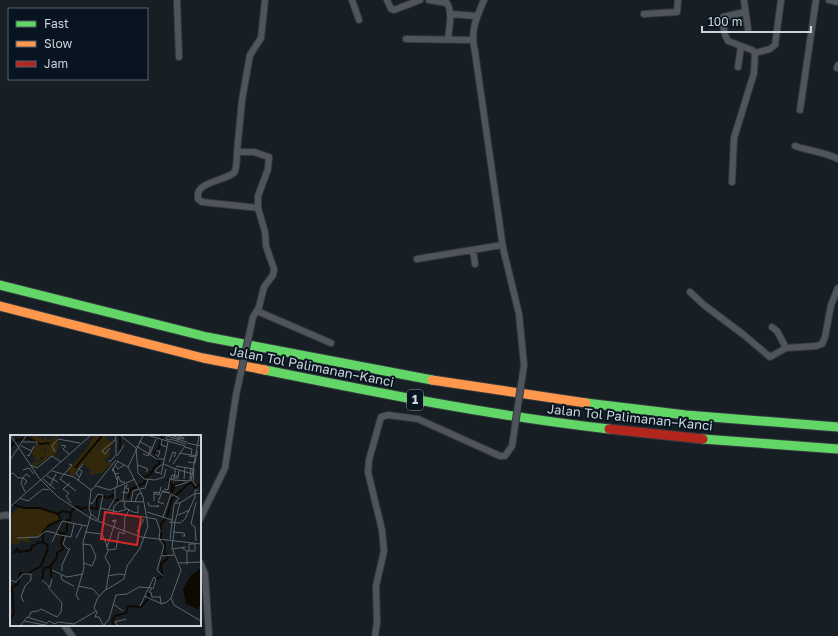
<svg xmlns="http://www.w3.org/2000/svg" width="838" height="636" viewBox="0 0 838 636" font-family="'Golos Text',sans-serif">
<rect width="100%" height="100%" fill="#171e24"/>
<g fill="none" stroke-linecap="round" stroke-linejoin="round">
<g stroke="#34393f" stroke-width="8">
<path id="street" d="M177,0L179,57
M352,0L359,20
M387,0L391,9L394,10L420,0
M429,0L447,3C453,13 449,28 448,39
M484,0C476,19 470,31 475,52L503,248L519,314L524,365
M744,0L748,29
M829,0L838,2
M450,14L477,16
M644,14L677,12L678,0
M406,39L472,40
M755,53L770,49L775,45L781,0
M738,67L741,46
M837,68L838,65
M800,110L816,0
M795,146C809,151 825,152 838,159
M237,152L242,100L250,55L261,38L265,0
M732,182L734,138L754,73L755,53L752,50L728,41L725,35L722,19L723,17L745,12
M473,250L475,264
M417,259L502,245
M690,292L704,305L744,335L770,357L786,348L816,346L822,344L825,337L831,305L838,288
M257,311L331,343
M253,317L259,307L264,287L273,275L274,269L266,246L265,232L258,208V196L268,169L269,157L254,152H237C237,158 237,165 235,171C232,179 201,181 198,193C198,195 198,197 198,199L202,202L258,208
M772,327L777,331L786,348
M0,516L6,515L11,516
M200,519L225,468L236,395
M200,562L205,574L209,636
M64,625L72,636
M375,636L377,622L376,586L384,551L382,530L368,472L369,460L381,417L388,415L418,419L500,456H505L512,446"/>
</g>
<g stroke="#34393f" stroke-width="11">
<path id="fast" d="M0,285L207,337L432,380
M265,370C379,393 493,416 609,429
M586,403L686,415L838,427
M703,439L838,449"/>
</g>
<g stroke="#34393f" stroke-width="11">
<path id="slow" d="M0,306L203,358L265,370
M432,380L586,403"/>
</g>
<g stroke="#34393f" stroke-width="11">
<path id="jam" d="M609,429L703,439"/>
</g>
<use href="#street" stroke="#50555b" stroke-width="6"/>
<use href="#fast" stroke="#63d668" stroke-width="9"/>
<use href="#slow" stroke="#ff974d" stroke-width="9"/>
<use href="#jam" stroke="#b3261e" stroke-width="9"/>
<g stroke="#34393f" stroke-width="8" stroke-linecap="butt">
<path id="street-bridge" d="M236,395L253,317
M512,446L524,365"/>
</g>
<use href="#street-bridge" stroke="#50555b" stroke-width="6"/>
</g>
<g text-anchor="middle" stroke-width="4" stroke-linejoin="round" paint-order="stroke">
<rect fill="#081520" stroke="#919ba4" stroke-width="1" x="407" y="390" width="16" height="20" rx="3"/>
<g font-size="12" font-weight="bold" fill="#ccd5dd">
<text x="415" y="404">1</text>
</g>
<g font-size="13" fill="#ccd5dd" stroke="#081520">
<text transform="translate(312 366) rotate(11)" y="5">Jalan Tol Palimanan–Kanci</text>
<text transform="translate(630 417) rotate(6)" y="5">Jalan Tol Palimanan–Kanci</text>
</g>
</g>
<g transform="translate(10 435)">
<rect width="191" height="191" fill="#171e24"/>
<path d="M84,1L90,2L65,33L93,1H98L65,38L67,41L62,40L57,36L77,13ZM25,8V11L34,12L31,14L34,20L33,22V19L27,28H25L27,24H23L25,21L22,20ZM11,72L30,73L49,80L51,85L40,90L28,102L13,104L6,110L0,106V84L4,76Z" fill="#33280a"/>
<path d="M23,1H28L27,3L31,1V5L37,1L36,6L45,1L33,16L35,17L32,23L31,14L34,12L26,11V8L27,10L29,8L22,4ZM46,1H49L45,5L47,7L51,6L45,20L50,25L44,20L26,31L19,28H28L33,24L37,12ZM30,94L26,100L19,102L20,109L10,104V108L6,110L0,107L6,104L8,108L9,101L18,96Z" fill="#33280a"/>
<path d="M96,4L104,8L99,14L100,21L94,25L98,28L104,27L100,31L98,30L94,37L81,40L79,38L82,36L73,29Z" fill="#33280a"/>
<path d="M191,133V173L188,171L189,174H187L176,169L173,154L181,140Z" fill="#0f0903"/>
<path fill="none" stroke="#0f0903" stroke-width="2" d="M0,12L7,5L18,3L30,9L40,8M110,15V1M65,33L92,1M157,44L162,50L161,57M161,59L165,50L173,47M118,63L120,55L134,48L136,41L140,40L145,32L150,28L144,18L149,13L152,1M4,70L14,73H30L48,79M33,107V97L39,90L51,85L48,79L53,76L61,78L63,74L68,71L70,74L78,72L87,74V63L92,61L98,63L103,60L105,65H110M4,118L7,114L9,117L21,115L22,111L27,109M41,142V130L47,123V118L53,114L51,107L53,102L49,97L55,99L57,95V85H60L61,78M32,145L34,133L41,132M145,145L152,141L151,129L158,123L154,117L155,110L151,103V89L157,82L162,64L179,48L182,47L185,53L191,49M0,184L4,178L2,152L8,149L10,138L17,139L31,131L37,116L38,111L33,107L26,108M104,190L102,186L105,181L116,178L118,171L131,172L139,163L138,157"/>
<path fill="none" stroke="#5f676e" stroke-width="1" d="M1,1L29,43L48,62L82,84L131,102L191,109M111,1L126,13L128,38L134,44L145,45L154,42L156,34M140,1L175,11M163,1L169,3L174,4V3L169,1V3L168,4L167,6M152,4L151,10L157,12M160,4L176,9M160,5L156,4L157,1L177,7M129,6L141,13M13,7H27V10M177,8L191,11M51,10L56,11L53,14L59,19M11,11L22,16M126,11L147,24H155M175,12L182,14L181,20M100,13L95,19L92,16L105,5L106,1M45,17L42,11L48,4L70,8M169,18L187,21V16M133,19L138,21L141,11M140,19L146,4M145,19L148,22L150,16H146M17,20L19,21L24,11M107,21L114,10M0,25L16,1M98,26H101L106,20V4M107,26L118,32M108,26L102,35L106,39L109,38M159,27L163,17L166,18L164,22M178,27L185,28L186,22L179,21M154,29L165,34V39L164,41V44L161,45L162,40H163L164,41H168M163,29L175,11M20,30L27,33L42,21L51,27M105,30L108,34L114,30M128,30L138,34L136,37M166,31L184,34L183,47L186,51M103,33L107,45M13,35L19,33L24,39M169,35L183,39M42,36L64,42L81,55M150,38L145,37L146,34L154,28M0,39L3,38L8,43H13L11,48L15,57M151,40L158,7M37,41L48,47M69,42L66,38L73,29M164,43H168L169,35L165,33M33,44L45,54M50,44L62,30L59,29M50,44L66,56M174,44L175,32M163,45L181,46M180,45L181,33M68,46L72,36L69,34M181,46L189,1M60,48L53,54L59,58L56,61L61,68M14,50L17,46L13,43L16,39L20,42M40,51L46,39M85,51L106,25M165,51L178,47M107,52L108,41L111,47H115M130,54L135,53L138,45M154,54L158,55L160,43M153,55L148,67L154,69M112,57L118,58L119,54L116,53L117,49M153,57L160,58L153,56M143,58L149,60L151,52M10,63L18,66L33,54L39,55M109,66L134,67M113,66L115,50M115,66L114,72L123,77L128,78V70M144,66V57L150,58M79,67L82,69L88,59L93,60M121,67L123,56L129,54M125,67L128,59L132,58M138,67L139,71H149L146,72M0,72L80,1M90,73L108,77L117,74M98,75L105,63V53M137,77L162,85M81,79L88,85L93,60M103,80L104,71L109,67M168,80L180,75M127,81L146,84M153,82L161,59L169,63L165,68M146,84L150,95L149,104L154,111L147,135L153,141M159,87L170,88L175,84L185,62V55H188M165,87L170,68L184,59L191,58M181,89L186,67M181,89L185,92L186,106M75,97L92,99L96,108L98,116L95,122L100,131L96,155M127,97L134,84M163,97L174,98L175,101H172M45,99L61,102L64,89M56,101L53,109L59,115M7,103L28,102L36,96L45,98M66,103L72,91M160,104L164,70L165,68H170M42,107L52,86L77,91M73,109L81,110L86,122L82,131L74,128M97,112L106,85L102,86L105,87M172,113L177,116V130M162,114L176,112M98,115L106,114L109,97L114,99L115,82L119,75M177,116H185V109H179V116M152,121L164,120M169,128L191,127M42,135L57,142L73,139M52,136V130L60,113M51,140L52,145L64,151M98,141L109,139L115,140M0,145L6,147L13,139H21V145L15,151L11,162L14,167M32,145L40,152L42,144M68,151L83,154L89,161M141,157L142,162H150M106,160L117,159L129,152L142,153L139,158M134,161L152,169M150,161L151,169L157,167L161,163L164,170L191,186M161,163L171,135L162,113L165,87M69,165L66,160L74,133L73,107L81,80L79,73L81,55L86,51L100,55L125,44M103,169L113,176M130,171L144,142L146,144L143,154M28,176L31,174L47,182L51,177L52,168L38,152M19,182L21,177L28,176M14,186L35,190M11,190L17,182L36,188M35,190L39,186L45,189L48,187L64,189L86,176M93,190L89,182H85L87,177L84,173L87,164L94,156L114,144L117,131L130,113L138,91L133,62L118,32L133,1M94,190L99,184L106,160M107,190L105,187L116,184"/>
<path fill="#d62828" fill-opacity="0.15" stroke="#d62828" stroke-width="2" d="M95,77L131,82L127,110L91,104Z"/>
<rect width="191" height="191" fill="none" stroke="#ccd5dd" stroke-width="2"/>
</g>
<rect x="8" y="8" width="140" height="72" fill="#081520" stroke="#56626c"/>
<rect x="16" y="21" width="20" height="6" fill="#63d668" stroke="#56626c"/>
<text x="44" y="28" font-size="12" fill="#ccd5dd">Fast</text>
<rect x="16" y="41" width="20" height="6" fill="#ff974d" stroke="#56626c"/>
<text x="44" y="48" font-size="12" fill="#ccd5dd">Slow</text>
<rect x="16" y="61" width="20" height="6" fill="#b3261e" stroke="#56626c"/>
<text x="44" y="68" font-size="12" fill="#ccd5dd">Jam</text>
<path d="M702 26v6h109v-6" fill="none" stroke="#ccd5dd" stroke-width="2"/>
<text x="708" y="26" font-size="12" fill="#ccd5dd" stroke="#081520" stroke-width="3" paint-order="stroke">100 m</text>
</svg>
